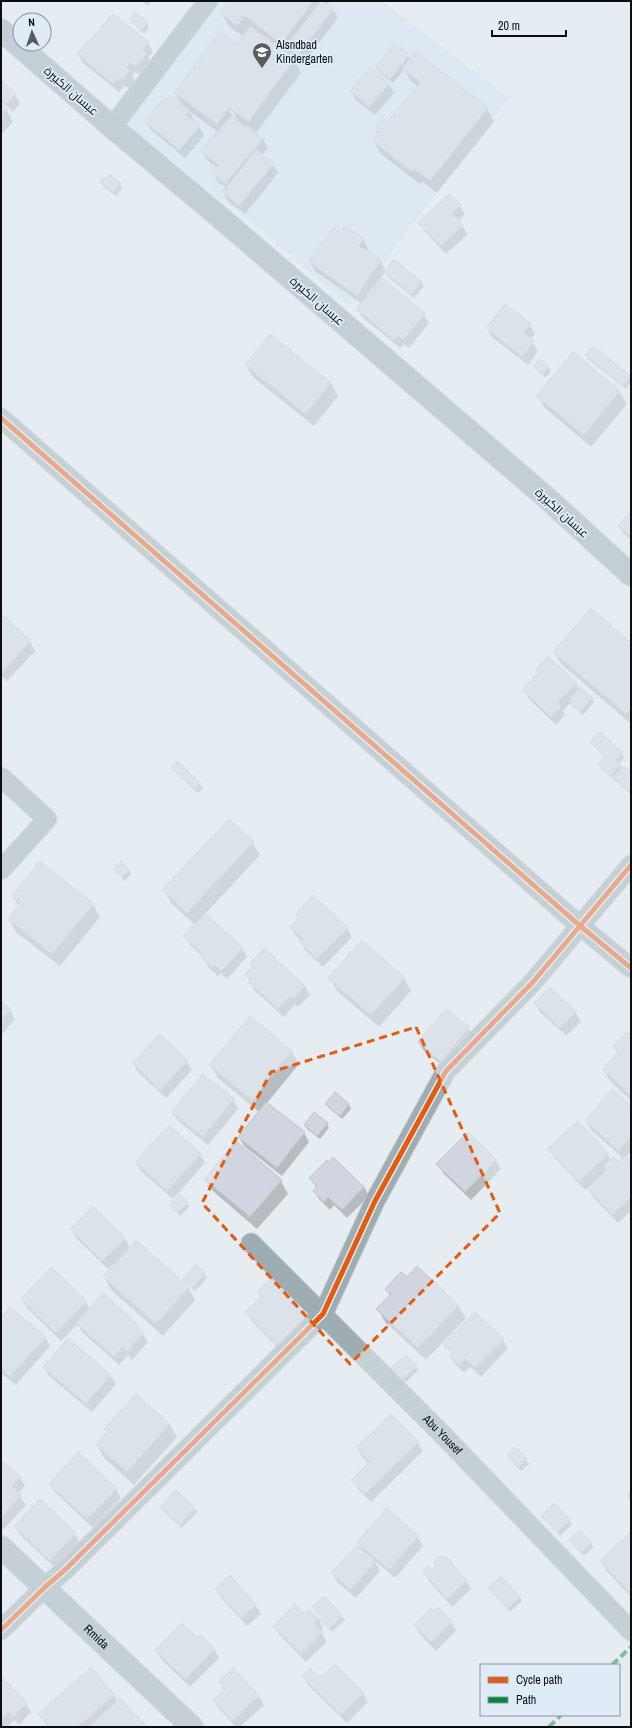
<svg xmlns="http://www.w3.org/2000/svg" width="632" height="1728" viewBox="0 0 632 1728" font-family="'Archivo Narrow',Cairo,sans-serif">
<rect width="100%" height="100%" fill="#e5ecf2"/>
<path fill="#d5e3ef" d="M215,1H382L401,14L371,53L401,15L509,98L350,306L246,217L245,218L125,125Z"/>
<path fill="#0003" fill-rule="evenodd" d="M143,1H152L148,6Z
M230,1H330L327,5L333,10L338,18L303,63L291,53L288,56L294,60L301,73L256,133L263,139L268,148L261,155L273,164L278,173L245,214L228,201L223,192L226,188L218,182L213,173L217,168L207,160L202,151L218,132L188,110L194,120L193,122L199,127L204,136L185,158L151,130L146,121L170,102L182,105L175,93L237,46L244,37L229,26L221,13ZM228,103L238,121L246,127L245,129L236,122L226,104Z
M130,20L147,23L149,27L144,34Z
M148,43L153,52L148,57L151,63L140,75L136,72L132,76L135,81L129,88L124,86L119,92L83,63L78,54Z
M395,45L411,59L487,109L494,122L437,193L422,181L420,184L381,154L374,141L378,135L374,128L388,123L417,86L411,81L404,69L393,83L379,72L377,68Z
M370,69L389,85L394,93L375,115L356,100L351,91Z
M1,82L15,95L20,104L13,112L1,101Z
M1,105L6,109L13,122L1,135Z
M101,182L120,184L122,188L116,196L103,186Z
M460,206L465,215L458,221L468,234L446,254L425,232L420,223Z
M341,234L363,240L368,248L366,252L381,262L386,271L421,282L424,286L414,298L387,276L385,272L381,278L424,315L429,323L409,348L404,344L400,348L362,317L357,309L361,303L315,271L310,262Z
M530,325L535,334L530,340L538,351L528,365L492,337L487,328Z
M271,335L331,383L338,396L314,426L254,378L246,366Z
M586,356L630,376L631,382L626,389L589,360Z
M535,366L549,368L551,372L545,378Z
M619,391L627,404L591,447L545,408L538,396Z
M631,512V540L624,534L619,526Z
M1,614L30,642L35,651L7,681L1,675Z
M631,640V724L561,664L554,652L629,642Z
M576,683L579,689L592,698L594,702L583,715L570,703L563,711L565,715L556,725L529,699L524,690Z
M591,742L622,754L624,758L618,764L631,775V794L601,768L599,764L605,758Z
M177,762L200,784L203,788L197,793L175,771L172,767Z
M253,843L260,855L205,914L242,948L247,957L227,979L220,973L218,976L208,967L204,958L190,945L185,936L195,925L171,903L164,890Z
M115,869L129,870L131,874L124,881Z
M13,896L93,905L100,917L60,966L16,932L9,919L19,907Z
M296,914L347,928L352,937L323,967L306,951L301,942L302,941L296,936L291,927L299,919Z
M251,964L305,986L310,995L298,1007L295,1004L284,1017L255,991L246,975L253,967Z
M330,978H404L411,991L379,1027L337,991Z
M550,988L576,1013L581,1022L566,1036L540,1012L535,1003Z
M1,1003L10,1010L15,1019L1,1036Z
M250,1018L292,1052L299,1064L267,1103L304,1133L309,1142L282,1176L244,1146L239,1137L259,1112L218,1078L210,1065Z
M468,1028L473,1037L446,1069L424,1051L419,1043Z
M160,1036L187,1062L192,1070L166,1098L138,1072L133,1063Z
M631,1037V1101L611,1082L603,1070L618,1054L615,1048Z
M203,1075L233,1100L238,1109L208,1145L178,1121L173,1112Z
M335,1094L349,1105L351,1109L342,1119L329,1108L327,1104Z
M631,1107V1151L626,1157L631,1163V1211L618,1223L593,1197L588,1187L585,1190L554,1157L549,1149L608,1155L611,1160L618,1163L623,1158L591,1130L586,1121Z
M327,1124L329,1128L320,1139L307,1129L305,1125Z
M200,1154L205,1163L173,1199L141,1171L136,1163Z
M496,1161L501,1169L471,1200L443,1173L438,1164Z
M310,1178L364,1187L369,1196L347,1218L334,1205L330,1210L319,1199L314,1191L317,1188Z
M205,1179L281,1181L288,1194L257,1229L213,1191Z
M187,1203L189,1207L180,1216L171,1205Z
M71,1229L125,1239L130,1248L188,1287L195,1300L163,1336L111,1290L104,1277L114,1266L112,1265L108,1269L76,1238Z
M196,1266L207,1278L195,1291L184,1279Z
M407,1279L458,1306L466,1318L426,1360L385,1322L378,1309L390,1296L387,1289Z
M258,1293L306,1318L283,1353L252,1321L247,1312L261,1298Z
M22,1299L86,1302L90,1309L136,1324L148,1342L132,1360L128,1355L119,1365L82,1332L78,1324L61,1341L27,1308Z
M1,1319L45,1337L50,1346L16,1385L1,1373Z
M503,1340L508,1348L481,1377L470,1367L464,1373L455,1364L450,1356L452,1354L445,1344Z
M416,1366L418,1370L404,1384L394,1373Z
M44,1367L110,1375L116,1384L92,1412L49,1376Z
M136,1395L170,1425L177,1437L134,1485L104,1458L97,1445L108,1433L105,1429Z
M418,1443L423,1451L371,1502L358,1489L353,1480L369,1464L362,1457L357,1448Z
M508,1456L526,1460L529,1464L521,1471Z
M1,1466L20,1477L25,1486L18,1494L26,1505L3,1530L1,1528Z
M50,1484L116,1489L121,1498L93,1528L55,1492Z
M631,1491V1501L627,1495Z
M161,1508H195L197,1512L182,1528L164,1512Z
M387,1509L418,1537L423,1546L395,1578L374,1560L380,1571L356,1598L337,1582L332,1573L364,1552L358,1542Z
M542,1516L569,1520L572,1524L560,1536Z
M15,1527L75,1534L80,1543L56,1569L20,1535Z
M580,1531L594,1547L584,1556L570,1540Z
M631,1533V1597L606,1570L601,1562Z
M424,1572L466,1580L471,1589L452,1607L429,1581Z
M230,1577L256,1606L261,1614L247,1626L221,1598L216,1589Z
M490,1588L520,1597L522,1601L510,1612Z
M324,1597L345,1620L332,1632L323,1624L321,1620L322,1618L314,1607Z
M304,1615L318,1619L323,1628L320,1631L327,1642L306,1662L279,1634L274,1626Z
M451,1622L456,1631L436,1651L420,1634L415,1625Z
M196,1639L214,1649L219,1658L190,1687L161,1659L156,1650Z
M303,1676L320,1679L363,1693L368,1702L347,1723L308,1685Z
M1,1678L26,1704L31,1712L19,1725L14,1720L8,1727H1Z
M219,1682L259,1696L264,1705L240,1727H236L219,1709L214,1700L224,1691Z
M114,1695L118,1702L145,1727H48L39,1714Z"/>
<path fill="#d0d5e0" stroke="#c1c5ca" d="M229,1H313L281,44L245,16L237,26L220,13Z
M321,1H323L334,9L298,55L286,46Z
M135,12L148,23L141,30L129,19Z
M113,14L149,42L143,49L147,54L135,67L130,63L127,67L130,71L124,79L119,78L113,84L77,54Z
M250,26L295,59L248,122L229,108L217,124L174,93L220,31L237,44Z
M395,43L409,55L390,79L375,68Z
M416,51L488,108L430,181L414,169L412,172L373,141L379,133L373,128L382,117L388,122L420,82L402,68Z
M370,67L389,84L369,107L350,91Z
M1,80L16,94L7,104L1,98Z
M173,96L190,111L186,115L200,126L179,150L144,121L165,97L169,101Z
M1,104L7,109L1,115Z
M231,116L245,127L247,125L263,139L225,184L212,173L218,165L201,151Z
M256,150L274,164L239,206L222,192Z
M109,174L121,183L113,193L100,182L103,178L105,179Z
M449,194L461,205L452,213L463,225L441,246L418,223Z
M345,226L364,239L359,246L381,261L357,296L309,262L333,228L341,233Z
M394,259L422,282L411,294L384,272Z
M381,277L425,314L403,340L398,336L394,340L356,309Z
M505,304L531,324L524,333L534,341L522,357L486,328Z
M270,334L331,383L306,414L245,365Z
M593,346L631,376L623,386L585,355Z
M573,352L620,391L584,435L536,396Z
M541,359L549,368L542,375L533,366Z
M631,510V537L618,526Z
M591,608L629,641L631,638V709L626,714L553,652Z
M1,613L31,641L1,673Z
M548,656L577,683L558,702L561,706L551,717L522,690L538,673L535,670Z
M580,687L593,698L580,712L568,701Z
M600,732L623,753L616,760L621,765L610,776L598,764L605,757L590,742Z
M177,761L201,783L195,789L171,767Z
M623,766L631,773V793L613,777Z
M229,819L254,842L187,913L162,890Z
M40,861L94,904L52,954L8,919L20,903L12,896Z
M121,861L129,870L122,877L113,869Z
M313,895L348,928L317,959L300,942L303,939L290,927L299,918L295,914Z
M205,913L243,948L221,971L215,965L212,968L202,959L204,956L183,936Z
M362,940L405,978L371,1015L328,978Z
M264,948L305,986L293,999L290,996L278,1009L249,982L251,980L245,974L253,966L250,964Z
M550,987L576,1012L560,1028L534,1003Z
M1,1001L11,1009L1,1021Z
M446,1009L469,1027L441,1061L418,1042Z
M250,1016L292,1051L252,1100L209,1065Z
M627,1032L631,1035V1096L602,1069L619,1052L613,1047Z
M160,1034L188,1061L160,1090L132,1063Z
M203,1074L234,1099L203,1137L171,1112Z
M612,1089L631,1106V1137L619,1151L585,1121Z
M335,1092L349,1104L340,1116L325,1104Z
M266,1102L305,1132L277,1168L238,1137Z
M314,1112L328,1123L317,1136L304,1125Z
M578,1121L609,1154L579,1182L548,1149Z
M169,1125L201,1154L167,1191L135,1162Z
M468,1132L497,1160L465,1192L436,1164Z
M236,1141L282,1180L250,1217L204,1179Z
M625,1155L631,1162V1197L612,1215L587,1188L607,1170L603,1166L613,1157L618,1161Z
M333,1157L364,1187L342,1210L328,1197L324,1202L313,1191L317,1186L309,1178L327,1160L329,1162Z
M180,1194L188,1203L177,1213L169,1205Z
M93,1206L126,1238L102,1261L70,1229Z
M136,1240L189,1287L156,1324L103,1277Z
M196,1264L205,1273L193,1288L183,1279Z
M417,1266L459,1305L418,1348L376,1309L391,1294L385,1289L401,1272L407,1277Z
M51,1267L87,1301L56,1333L21,1299Z
M271,1279L307,1317L277,1345L245,1312L261,1297L257,1292Z
M103,1293L137,1324L136,1325L144,1332L127,1352L123,1347L114,1357L76,1323Z
M10,1307L46,1337L10,1377L1,1369V1318Z
M475,1312L504,1339L475,1368L465,1359L459,1365L449,1355L452,1352L443,1344Z
M68,1338L111,1375L86,1404L43,1367Z
M406,1355L417,1366L401,1381L390,1369Z
M136,1394L170,1424L127,1472L96,1445L107,1432L104,1429Z
M391,1414L419,1442L365,1494L351,1480L370,1462L356,1448Z
M515,1447L527,1459L518,1468L507,1455Z
M78,1452L117,1489L87,1519L49,1484Z
M3,1462L21,1477L12,1487L21,1495L1,1519V1465Z
M176,1490L195,1508L180,1525L160,1507Z
M40,1499L76,1533L50,1561L14,1527Z
M554,1503L570,1520L557,1532L541,1516Z
M387,1508L419,1536L389,1570L357,1542Z
M580,1530L592,1542L581,1553L569,1540Z
M631,1532V1594L600,1561Z
M357,1545L376,1562L350,1590L331,1573Z
M441,1556L446,1557L467,1580L447,1599L423,1572L425,1569L428,1567L432,1569L435,1566L434,1562L437,1558Z
M230,1575L256,1605L241,1618L215,1589Z
M501,1576L520,1597L508,1608L488,1588Z
M324,1596L343,1615L329,1629L319,1619L322,1617L312,1607Z
M295,1604L304,1614L309,1609L318,1619L314,1623L323,1632L301,1654L273,1626Z
M438,1607L452,1622L431,1642L414,1625L431,1608L434,1611Z
M182,1623L197,1637L200,1634L215,1649L185,1679L155,1650Z
M335,1664L364,1693L341,1715L302,1676L310,1668L320,1678Z
M91,1668L115,1695L77,1727H50L38,1714Z
M233,1668L259,1696L232,1721L213,1700L225,1689L218,1682Z
M1,1676L27,1703L13,1717L9,1712L1,1720Z
M120,1698L147,1727H89Z"/>
<g fill="none" stroke-linecap="round" stroke-linejoin="round">
<g stroke="#c3c8cd" stroke-width="21">
<g id="minor">
<path d="M112,127L208,1"/>
<path d="M1,418L579,925L631,968"/>
<path d="M1,777L47,819L1,870"/>
<path id="s1" d="M251,1243L444,1436L631,1631"/>
<path d="M1,1630L45,1587L66,1569L323,1314L375,1201L446,1071L533,982L631,865"/>
</g>
</g>
<g stroke="#c3c8cd" stroke-width="24">
<g id="tertiary">
<path id="s2" d="M1,1547L192,1727"/>
</g>
</g>
<g stroke="#c3c8cd" stroke-width="24">
<path id="secondary" d="M1,30L112,127L215,213L548,499L631,575"/>
</g>
<use href="#minor" stroke="#9eadb2" stroke-width="19"/>
<use href="#tertiary" stroke="#9eadb2" stroke-width="22"/>
<use href="#secondary" stroke="#99abb1" stroke-width="22"/>
<path stroke="#00873e" stroke-width="4" stroke-dasharray="8 4" stroke-linecap="butt" d="M612,1665L631,1647
M549,1727L561,1715"/>
<g stroke="#dfecf8" stroke-width="8">
<path id="cycleway" d="M1,418L579,925L631,968
M1,1630L45,1587L66,1569L323,1314L375,1201L446,1071L533,982L631,865"/>
</g>
<use href="#cycleway" stroke="#e8590c" stroke-width="5"/>
</g>
<path d="M0 0H632V1728H0ZM416,1027L500,1213L350,1364L202,1203L271,1072Z" fill="#e5ecf2" fill-opacity=".55" fill-rule="evenodd"/>
<path fill="none" stroke="#e8590c" stroke-width="3" stroke-dasharray="8 5" stroke-linejoin="round" d="M416,1027L500,1213L350,1364L202,1203L271,1072Z"/>
<defs>
<g id="school-pin" transform="scale(1)"><path d="M0 17L-7.5 6A9.5 9.5 0 1 1 7.5 6Z" fill="#575c60" stroke="#dfecf8"/><path d="M0-5L7-2L0 1L-7-2ZM-4 1L0 2.5L4 1V4Q0 6-4 4Z" fill="#fff"/></g>
</defs>
<g fill-rule="evenodd">
<use href="#school-pin" x="262" y="52"/>
</g>
<g text-anchor="middle" stroke-width="3.5" stroke-linejoin="round" paint-order="stroke">
<g font-size="12" fill="#0a0e12" stroke="#dfecf8" text-anchor="start">
<text x="276" y="49">Alsndbad<tspan x="276" dy="14">Kindergarten</tspan></text>
</g>
<g font-size="12" fill="#0a0e12" stroke="#dfecf8">
<text transform="translate(71 91) rotate(41)" y="4">عبسان الكبيرة</text>
<text transform="translate(317 301) rotate(41)" y="4">عبسان الكبيرة</text>
<text transform="translate(562 513) rotate(42)" y="4">عبسان الكبيرة</text>
<text dy="4" stroke="none"><textPath href="#s1" startOffset="271">Abu Yousef</textPath></text>
<text dy="4" stroke="none"><textPath href="#s2" startOffset="131">Rmida</textPath></text>
</g>
</g>
<rect width="632" height="1728" fill="none" stroke="#0a0e12" stroke-width="4"/>
<rect x="480" y="1664" width="140" height="52" fill="#dfecf8" stroke="#8a939c"/>
<rect x="488" y="1677" width="20" height="6" fill="#e8590c" stroke="#8a939c"/>
<text x="516" y="1684" font-size="12" fill="#0a0e12">Cycle path</text>
<rect x="488" y="1697" width="20" height="6" fill="#00873e" stroke="#8a939c"/>
<text x="516" y="1704" font-size="12" fill="#0a0e12">Path</text>
<g transform="translate(32 32) rotate(357)"><circle r="19" fill="#dfecf8" stroke="#8a939c"/>
<path d="M0-3L7 15L0 10L-7 15Z" fill="#575c60"/>
<text y="-6" font-size="11" font-weight="bold" text-anchor="middle" fill="#0a0e12">N</text>
</g>
<path d="M492 30v6h74v-6" fill="none" stroke="#0a0e12" stroke-width="2"/>
<text x="498" y="30" font-size="12" fill="#0a0e12" stroke="#dfecf8" stroke-width="3" paint-order="stroke">20 m</text>
</svg>
